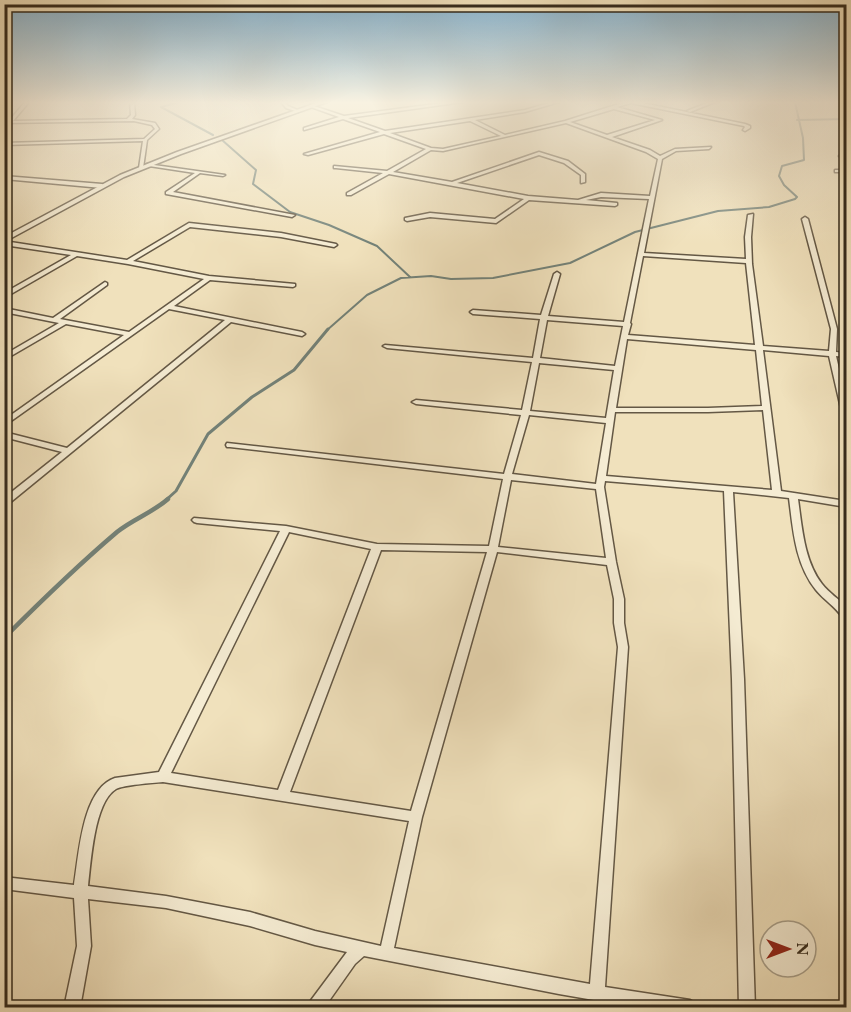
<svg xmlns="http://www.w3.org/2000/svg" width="851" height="1012" viewBox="0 0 851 1012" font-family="'EB Garamond',serif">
<rect width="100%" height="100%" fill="#f0e1bc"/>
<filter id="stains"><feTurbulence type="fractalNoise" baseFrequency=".00333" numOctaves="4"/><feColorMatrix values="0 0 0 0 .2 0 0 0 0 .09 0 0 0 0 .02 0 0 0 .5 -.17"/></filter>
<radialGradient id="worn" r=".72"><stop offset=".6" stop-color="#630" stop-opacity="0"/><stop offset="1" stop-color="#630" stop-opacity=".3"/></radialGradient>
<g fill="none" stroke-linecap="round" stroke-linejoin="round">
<path stroke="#738279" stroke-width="2" d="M179,102L161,107L213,135
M797,120L846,119
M222,140L256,170L253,184L290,212L329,225L377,246L410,277
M326,331L367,295L401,278L431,276L451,279L493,278L570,263L635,232L718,211L769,207L795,199L797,197L784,185L779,176L782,166L804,160L803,138L795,102"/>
<path stroke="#738279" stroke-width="3" d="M166,500L176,491L208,434L252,397L294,370L328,329"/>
<path stroke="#738279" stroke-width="4.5" d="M4,638C41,601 77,566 117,532C133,519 152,513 168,499"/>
<g stroke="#645845" stroke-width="3">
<path id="minor" d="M25,102H29L13,121L127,119L131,115L130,102H134L135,115L132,119L155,123L159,129L147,140L143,168L141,169L139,168L143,141L4,145V143L144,139L155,129L152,125L134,121L4,123V121H9Z
M281,102H285L288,106L300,111L298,112L286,108Z
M450,102H463L348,118L385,131L525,110L552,102H559L525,112L475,120L505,135L565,121L625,102H638L745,124L750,126V128L745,131L743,130L745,127L744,126L631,103L617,107L662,120L612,137L650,150L660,156L675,149L711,147L709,149L676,151L662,159L644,253L746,259L745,237L748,215L753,214L751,237L752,264L763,346L829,351L831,329L802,219L805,217L808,219L837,329L836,352L846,353V357L836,356L846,399V415L842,413L829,356L763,350L781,491L846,501V507L798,499C802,527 804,561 822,584C829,593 839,599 846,607V617H842C835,606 824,600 816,590C795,564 793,529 789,498L733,492L744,679L755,1008H739L732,679L724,491L605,481L604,487L616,562L624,599V623L628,647L605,987L690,1000L695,1003L697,1008H640L559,994L364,956L355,964L324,1008H307L309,1003L347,952L315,945L250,926L166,908L88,899L91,946L80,1008H64L77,946L74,898L4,889V877L74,885C79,855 82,789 115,778L159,772L280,531L197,523L194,522L192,520L194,518L286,526L377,544L489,546L503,479L230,447H227L226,445L227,443L504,474L521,415L416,404L412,402L416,400L522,410L532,362L387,348L383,346L385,345L533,358L540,319L473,314L470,312L473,310L541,315L554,274L557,272L560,274L548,316L624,322L649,199L601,197L586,200L617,203V205L615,206L529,200L496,223L430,217L407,221L405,220V218L430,213L495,219L524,199L389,174L351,195H347V193L383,173L336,168H334V166L387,171L426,149L384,134L308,155L304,154L380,132L343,119L304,130V128L339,117L311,107V105L344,116ZM614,109L655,120L607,135L570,122ZM470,121L501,136L443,149L431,148L390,133ZM566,123L646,152L658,159L650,196L601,193L578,200L528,196L457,183L539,155L564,163L581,175V183L585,182V174L568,161L539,152L452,182L393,172L431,150L443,151ZM643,256L746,263L755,345L628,335L631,324L630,323ZM547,320L623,326L615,366L540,358ZM627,339L756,350L762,406L708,408H616ZM539,363L614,370L606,418L530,411ZM763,410L772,490L606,476L615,412H708ZM529,415L606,423L596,484L512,474ZM511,480L596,489L606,558L498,547ZM289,532L371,549L278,790L171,773ZM381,550L487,552L411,811L290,792ZM497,552L607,565L614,599V623L618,647L590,984L394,948L422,817ZM163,782L409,821L381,946L315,931L250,912L166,896L88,886C91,862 94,802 116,789C124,785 152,783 163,782Z
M709,102H715L690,112L687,111Z
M841,154L846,155V157L839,156Z
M147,164L225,175L223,176L200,173L173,192L295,215L292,217L166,194V192L195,173L149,166L147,165Z
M837,170H846V172H835V170Z
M4,176L102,184L105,186L102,188L4,179Z
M189,223L281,233L336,244L337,245L334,247L281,237L190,227L133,261L209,276L295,284V286L293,287L210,280L174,306L302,332L305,334L302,336L231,322L7,505L4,506V498L62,452L4,437V432L67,448L225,320L169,309L4,426V420L124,335L66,324L4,360V355L59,323L4,312V308L53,318L105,282L107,283V285L60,319L129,332L204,279L128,264L77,256L4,298V293L71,255L4,245V241L127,260Z"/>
</g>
<g stroke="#645845" stroke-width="3">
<path id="tertiary" d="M319,102H327L181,154L124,177L4,242V237L120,175L177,152Z"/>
</g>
<use href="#minor" fill="#f5ecd3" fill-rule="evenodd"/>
<use href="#tertiary" fill="#f5ecd3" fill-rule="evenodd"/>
</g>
<linearGradient id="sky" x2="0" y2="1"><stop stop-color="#89b7d4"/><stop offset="0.42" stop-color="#f8f2e1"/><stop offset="1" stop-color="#f8f2e1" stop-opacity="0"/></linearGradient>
<rect width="851" height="244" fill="url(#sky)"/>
<rect width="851" height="1012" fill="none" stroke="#f0e1bc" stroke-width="24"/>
<rect x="6" y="6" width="839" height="1000" fill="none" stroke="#352b1d" stroke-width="3"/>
<rect x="12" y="12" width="827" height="988" fill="none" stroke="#352b1d" stroke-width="1.5"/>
<g transform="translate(788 949) rotate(90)"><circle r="28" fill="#f5ecd3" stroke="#a89f8a" stroke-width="1.5"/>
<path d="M0-4.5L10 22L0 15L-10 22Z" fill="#8f2418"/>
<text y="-9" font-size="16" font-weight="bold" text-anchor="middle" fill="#352b1d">N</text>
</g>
<rect width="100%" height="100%" filter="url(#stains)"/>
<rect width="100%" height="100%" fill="url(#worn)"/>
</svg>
